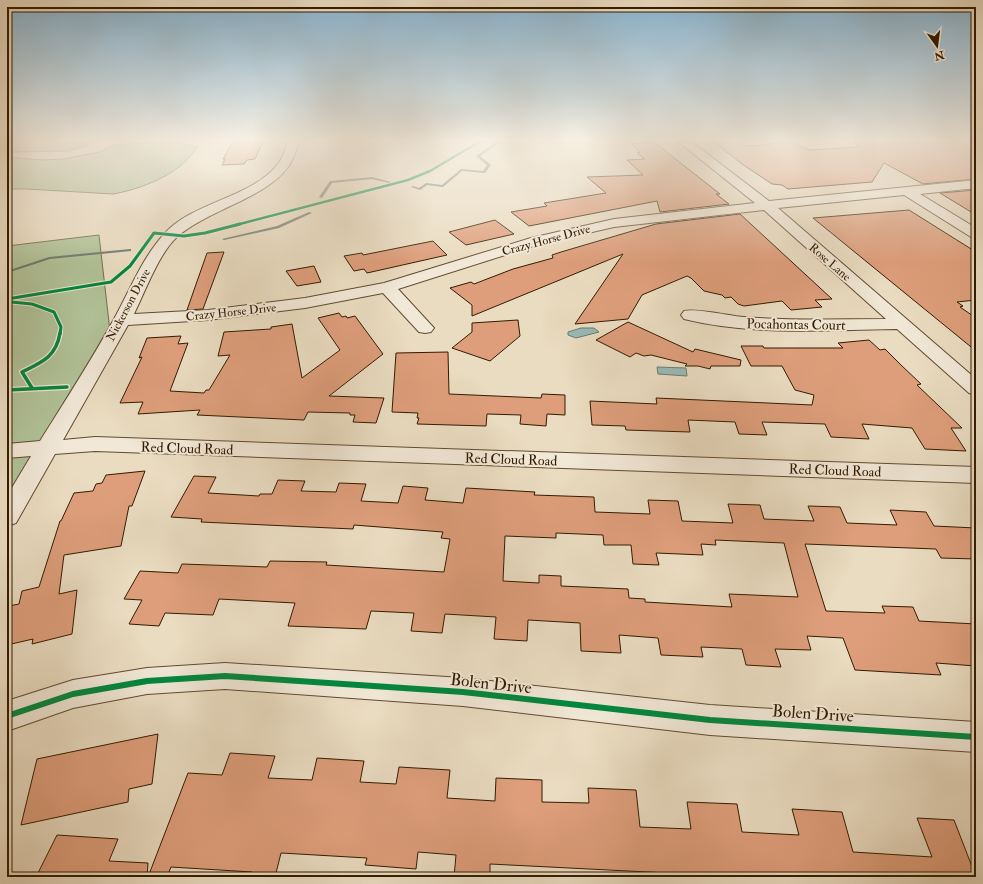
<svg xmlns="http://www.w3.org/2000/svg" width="983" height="884" viewBox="0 0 983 884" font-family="'IM FELL Double Pica',serif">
<rect width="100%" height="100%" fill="#eadcc1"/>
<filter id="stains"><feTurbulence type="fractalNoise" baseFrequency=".005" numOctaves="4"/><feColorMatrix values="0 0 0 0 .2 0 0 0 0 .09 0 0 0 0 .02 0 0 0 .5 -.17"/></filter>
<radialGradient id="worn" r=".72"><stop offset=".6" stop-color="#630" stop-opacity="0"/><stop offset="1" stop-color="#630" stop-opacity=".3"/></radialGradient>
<path fill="#b1c298" stroke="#726e4c" d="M7,139H93L86,146L68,151L12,152H7Z
M171,142L198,147C192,154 186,162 179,167C160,181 136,190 113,194L27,189H7V157L43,160L63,159L100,152L113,145Z
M99,235L111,340L7,517V246Z"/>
<path fill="#98bab7" stroke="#707a6e" d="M581,328H594L599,332L576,338L568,335V332Z
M657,367L686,368L687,376L658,374Z"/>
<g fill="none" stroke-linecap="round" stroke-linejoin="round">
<path fill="#707a6e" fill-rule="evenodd" d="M501,139H505L480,156L491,165L485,173L462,171L443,187L427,185L420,190L411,187L413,186L419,188L426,183L442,185L461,169L483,171L487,165L476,156Z
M372,177L391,182L389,183L372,179L332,183L322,198L319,197L330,181Z
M309,212L312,213L279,228L224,240L222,239L277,226Z
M130,249H131V251L50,259L7,273V271L49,257Z"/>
</g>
<path fill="#de9e7b" stroke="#331b00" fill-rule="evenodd" d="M235,139H264L255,159L247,160L244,164L222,165L225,159H223Z
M710,139H735L745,146L764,145L787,141L810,150L859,147L851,139H920V140L976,139V179L923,184L884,163L872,182L788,189L782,185L772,184L742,164Z
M654,142L720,194H716L729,204L660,212L657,201L529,226L511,212L547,206L544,203L606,193L587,177L643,175L627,160L645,159L637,153L640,152L631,144Z
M976,190V215L940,193Z
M909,210L976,252V300L957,302L963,306L960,307L976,318V351L813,218Z
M740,214L832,299L815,300L822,307L791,310L782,301L744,306L738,304L731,297L725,298L722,295L704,291L691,278L687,276L642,295L628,319L575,324L623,254L472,316V305L450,288L471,282L474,284L513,269L553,258L552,255L561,252L656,224Z
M495,220L514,234L466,245L449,232Z
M433,241L447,255L367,273L364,269L354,271L344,256L362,253L363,255Z
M224,252L203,309L187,310L207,253Z
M314,266L321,282L297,286L286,271Z
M339,313L342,317L346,316L347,318L355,316L383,354L329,396L384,398L376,423L353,422L355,415H350V413L308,412L304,420L197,415L200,410L138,414L143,402L120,403L142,357L139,358L147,338L181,336L178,344L188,343L170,391L204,393L206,390H209L230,355L218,356L224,332L271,329V327L292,324L302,378L340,350L318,318Z
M518,320L520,336L490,361L452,348L472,332V323Z
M628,322L693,352L695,349L741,360L740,366H711L710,369L698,366H685L687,364L651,355L644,356L636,353L630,357L596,340Z
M869,340L880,350L885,349L901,365L921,384L917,385L962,428H951L966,451L925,449L912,428L862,424L869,439L831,437L825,424L762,422L767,435L739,434L735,422L688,420L690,432L626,430L625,426L592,425L590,401L657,404L656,398L812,405L814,395L795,390L782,366H751L741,346H763L764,348H843L838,343Z
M448,352L449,394L541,398L542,394L565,395V415L547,414L546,426L520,424L521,415L487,414L486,426L417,424L419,418H417L418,413L392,412L396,353Z
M145,471L132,506H129L121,546L64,555L59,594L77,590L72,634L32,644L33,639L7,645V619L9,606L19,604L22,591L39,587L60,521H61L74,493L93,491L96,484L102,483L106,475Z
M194,476L216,477L208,493L259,496L260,494H272L278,480L305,481L301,491L336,492L339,483L366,484L361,501L398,503L403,486L428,488L425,500L463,503L466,488L535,492L534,495L594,497L595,512L650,514L648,500L678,501L682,521L733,523L728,504L760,505L764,519L814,521L808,506L840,507L847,523L897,525L890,510L926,512L934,526L976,528V559L941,558L936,549L805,544L826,611L885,613L882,606L913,607L919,621L976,624V666L936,663L941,675L855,670L843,638L807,636L811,650L775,649L781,667L746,665L742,649L701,647L703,657L661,655L658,638L619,635L621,653L581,651L580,623L528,620L527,641L494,639L496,617L445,614L442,633L411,631L414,613L371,611L366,629L288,626L295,603L219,599L213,615L165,613L159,626L129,624L142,600L124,599L140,571L178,573L182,564L267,567L270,561L327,562L326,565L444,572L450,539L441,538L443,532L354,525L353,529L201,522L202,519L171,517ZM556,533L603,535L604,545H631L633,564L659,565L656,553L703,555L701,544L716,545L715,540L784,543L798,597L729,594L732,607L645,602V599L629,598L628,589L561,586V576L539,575V583L503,581L505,536L556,538Z
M158,734L152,784L129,789L128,802L21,825L37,759Z
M230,753L275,756L268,778L312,780L317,758L364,761L360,782L396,784L399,767L450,770L447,798L495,801L496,778L542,780V802L589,803L588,788L636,790L640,827L691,829L687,802L737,804L742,832L799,835L792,809L842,812L853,852L932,857L917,818L954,820L976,877H771L734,874L735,877H668V873L490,864V877H454L456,855L418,852L416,869L365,865L367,858L281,853L275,877H251L252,872L171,867L167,877H148L188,773L222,775Z
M57,835L118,839L109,861L148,863L147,877H36Z"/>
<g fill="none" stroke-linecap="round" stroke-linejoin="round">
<g stroke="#614b30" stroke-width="2">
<path id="minor" d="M289,139H300C297,148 294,159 288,167C266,198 208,210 177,237C159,253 145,292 134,314L208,310L305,298L384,283L531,238L614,219L755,203L675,139H688L769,201L976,180V188L920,194L976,228V238L971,237L904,195L778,208L976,379V395L969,393L897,329C827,330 753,336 684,319L681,315L684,311C697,308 729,316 744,317C791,321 838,319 886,319L764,210L614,227L540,244L398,289L434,328L431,332L425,333L419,332L383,293L305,308L208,320L128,325L63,440L95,437L976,467V483L95,451L55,454L16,523L7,526V496L31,456L7,458V444L40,441C65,401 91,361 114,319C130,290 142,258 165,233C193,202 253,197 278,164C283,157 286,147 289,139Z
M225,663L463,678L710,705L976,722V752L710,735L463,706L225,689L147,694L73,708L7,731V701L73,680L147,668Z"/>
</g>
<use href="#minor" fill="#f1e8d7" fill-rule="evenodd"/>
<g stroke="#f1e8d7" stroke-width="4">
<path id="cycleway-far3" d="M236,225L408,180L430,171L484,139"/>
</g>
<g stroke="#f1e8d7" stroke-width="5">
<path id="cycleway-far2" d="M7,299L111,282L130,266L154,233L184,236L205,233L240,224
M11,302L32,304L54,312L61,327L60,334"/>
</g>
<g stroke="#f1e8d7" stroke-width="6">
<path id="cycleway-far1" d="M32,388L22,372C42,362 56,357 60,333
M7,390L67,387"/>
</g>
<g stroke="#f1e8d7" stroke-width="8">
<path id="cycleway" d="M7,716L73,694L147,681L225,676L463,692L710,720L976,737"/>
</g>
<use href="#cycleway-far3" stroke="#00873e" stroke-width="2.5"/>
<use href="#cycleway-far2" stroke="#00873e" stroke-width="3"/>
<use href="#cycleway-far1" stroke="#00873e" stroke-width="3.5"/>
<use href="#cycleway" stroke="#00873e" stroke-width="6"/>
</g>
<linearGradient id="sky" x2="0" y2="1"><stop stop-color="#88b6d4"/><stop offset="0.53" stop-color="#f6efe3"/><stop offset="1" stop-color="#f6efe3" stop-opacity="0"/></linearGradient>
<rect width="983" height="263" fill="url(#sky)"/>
<g text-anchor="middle" stroke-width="4" stroke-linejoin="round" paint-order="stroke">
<g font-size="12" fill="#331b00" stroke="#f1e8d7">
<text transform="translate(546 240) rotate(-15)" y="4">Crazy Horse Drive</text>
<text transform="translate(830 262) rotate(41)" y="4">Rose Lane</text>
<text transform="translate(128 305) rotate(-62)" y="4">Nickerson Drive</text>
<text transform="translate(231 312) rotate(-6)" y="4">Crazy Horse Drive</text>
</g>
<g font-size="14" fill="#331b00" stroke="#f1e8d7">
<text transform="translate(796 324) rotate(1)" y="5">Pocahontas Court</text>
<text transform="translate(187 448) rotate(2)" y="5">Red Cloud Road</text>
<text transform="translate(511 459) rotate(2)" y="5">Red Cloud Road</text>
<text transform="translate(835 470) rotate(2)" y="5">Red Cloud Road</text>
</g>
<g font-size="17" fill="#331b00" stroke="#f1e8d7">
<text transform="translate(491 683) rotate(6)" y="6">Bolen Drive</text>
<text transform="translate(813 713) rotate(4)" y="6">Bolen Drive</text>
</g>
</g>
<rect width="983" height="884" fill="none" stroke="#eadcc1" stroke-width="24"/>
<rect x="8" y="8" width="967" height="868" fill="none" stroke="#331b00" stroke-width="2"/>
<rect x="12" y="12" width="959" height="860" fill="none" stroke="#331b00"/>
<g transform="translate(937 46) rotate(166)" stroke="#f1e8d7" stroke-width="3" paint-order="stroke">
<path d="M0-3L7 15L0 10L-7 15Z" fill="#331b00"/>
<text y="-6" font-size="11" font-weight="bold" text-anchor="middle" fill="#331b00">N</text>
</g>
<rect width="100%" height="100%" filter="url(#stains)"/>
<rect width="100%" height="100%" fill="url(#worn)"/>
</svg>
